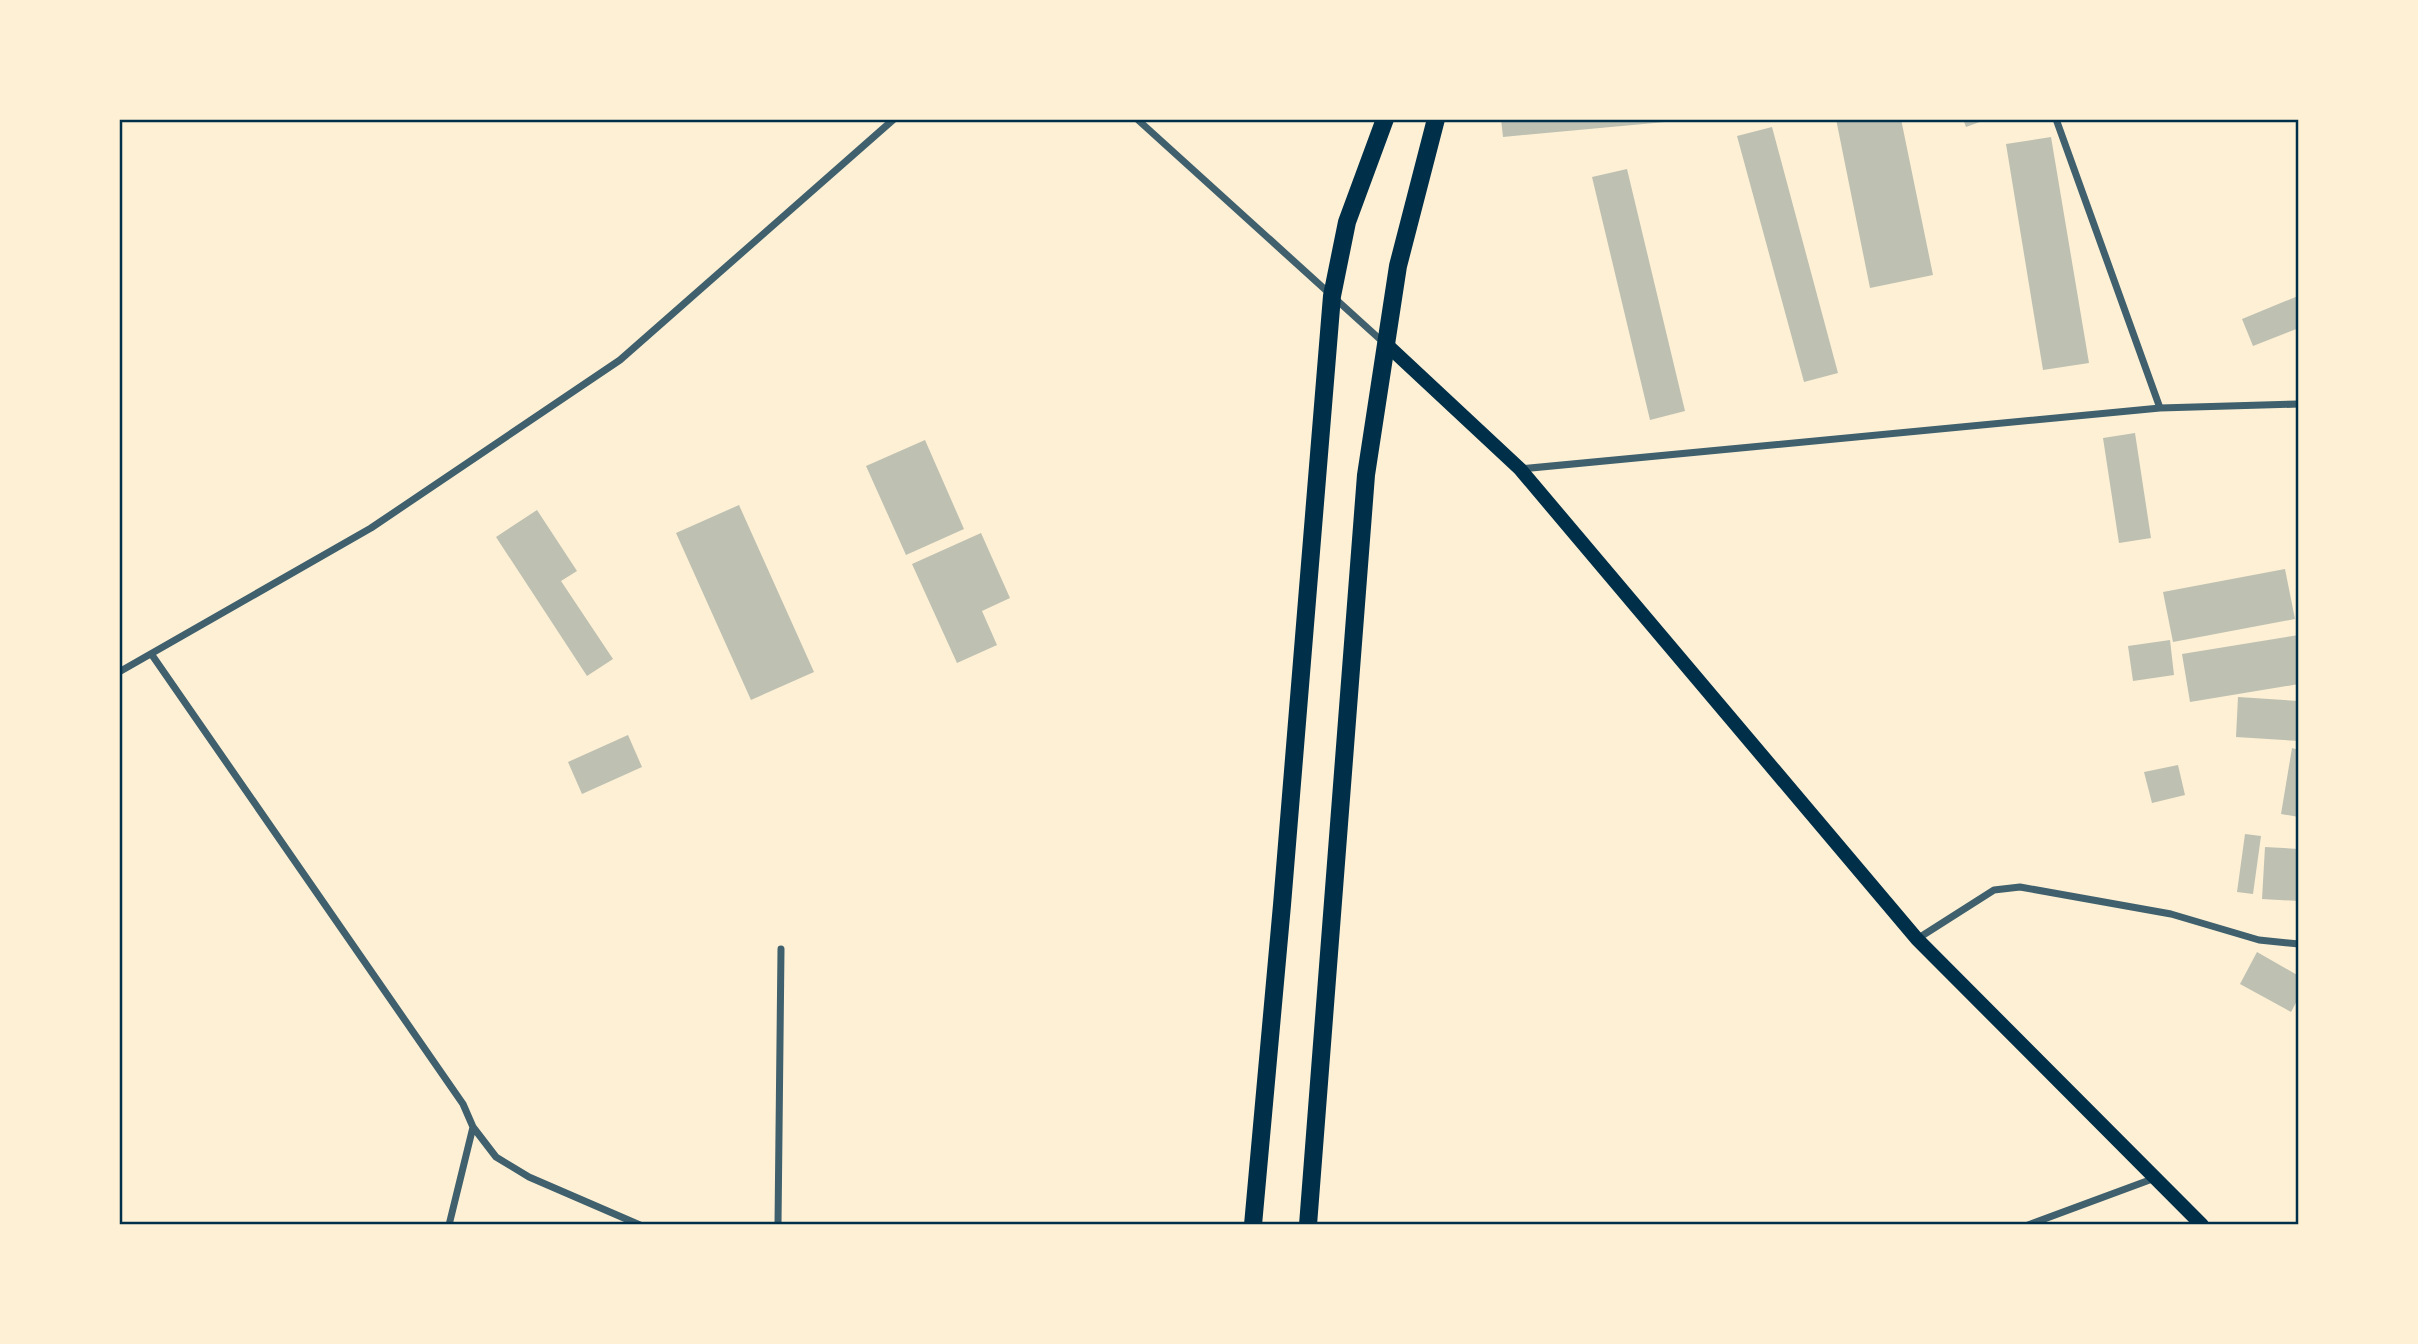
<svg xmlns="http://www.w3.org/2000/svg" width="2418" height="1344" viewBox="0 0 2418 1344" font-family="'Sofia Sans Condensed',sans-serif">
<rect width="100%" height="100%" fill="#fdf0d5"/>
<path fill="#bec0b2" d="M1501,119H1676V121L1503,137Z
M1836,119H1901L1933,275L1870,288Z
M1963,119H1988L1966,127Z
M1772,127L1838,373L1804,382L1737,136Z
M2051,137L2089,363L2043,370L2006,144Z
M1627,169L1685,411L1650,420L1592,177Z
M2298,296L2299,328L2253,346L2242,319Z
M2135,433L2151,538L2119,543L2103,438Z
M925,440L964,529L906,555L866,466Z
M739,505L814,672L751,700L676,533Z
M537,510L577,571L561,581L613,659L587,676L496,537Z
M981,533L1010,598L982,611L997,645L957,663L912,564Z
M2285,569L2295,619L2173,642L2163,592Z
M2299,635V684L2190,702L2182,654Z
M2170,640L2174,675L2133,681L2128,646Z
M2238,697L2299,701V741L2236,737Z
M628,735L642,767L582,794L568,762Z
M2292,748L2299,750V817L2281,814Z
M2178,765L2185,795L2152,803L2144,772Z
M2245,834L2261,836L2253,894L2237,892Z
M2265,847L2299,849V901L2262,899Z
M2257,952L2299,976V997L2291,1012L2240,984Z"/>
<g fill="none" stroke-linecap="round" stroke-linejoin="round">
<path stroke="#3f606c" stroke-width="7" d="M1137,119L1383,342
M2056,119L2160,408
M1520,469L2160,408L2299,404
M152,655L463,1104L473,1127L449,1225
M119,672L371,528L620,360L894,119
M1917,939L1994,890L2020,887L2171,914L2259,940L2299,944
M473,1127L496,1157L529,1177L640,1225
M778,1225L781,949
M2028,1225L2155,1178"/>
<path stroke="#003049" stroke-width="14" d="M1386,344L1520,469L1917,939L2202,1225"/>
<path stroke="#003049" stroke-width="18" d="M1253,1225L1282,905L1332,296L1347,222L1385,119
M1308,1225L1366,475L1398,266L1436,119"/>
</g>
<rect width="2418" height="1344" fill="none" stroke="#fdf0d5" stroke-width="242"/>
<rect x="121" y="121" width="2176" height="1102" fill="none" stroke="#003049" stroke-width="2.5"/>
</svg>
